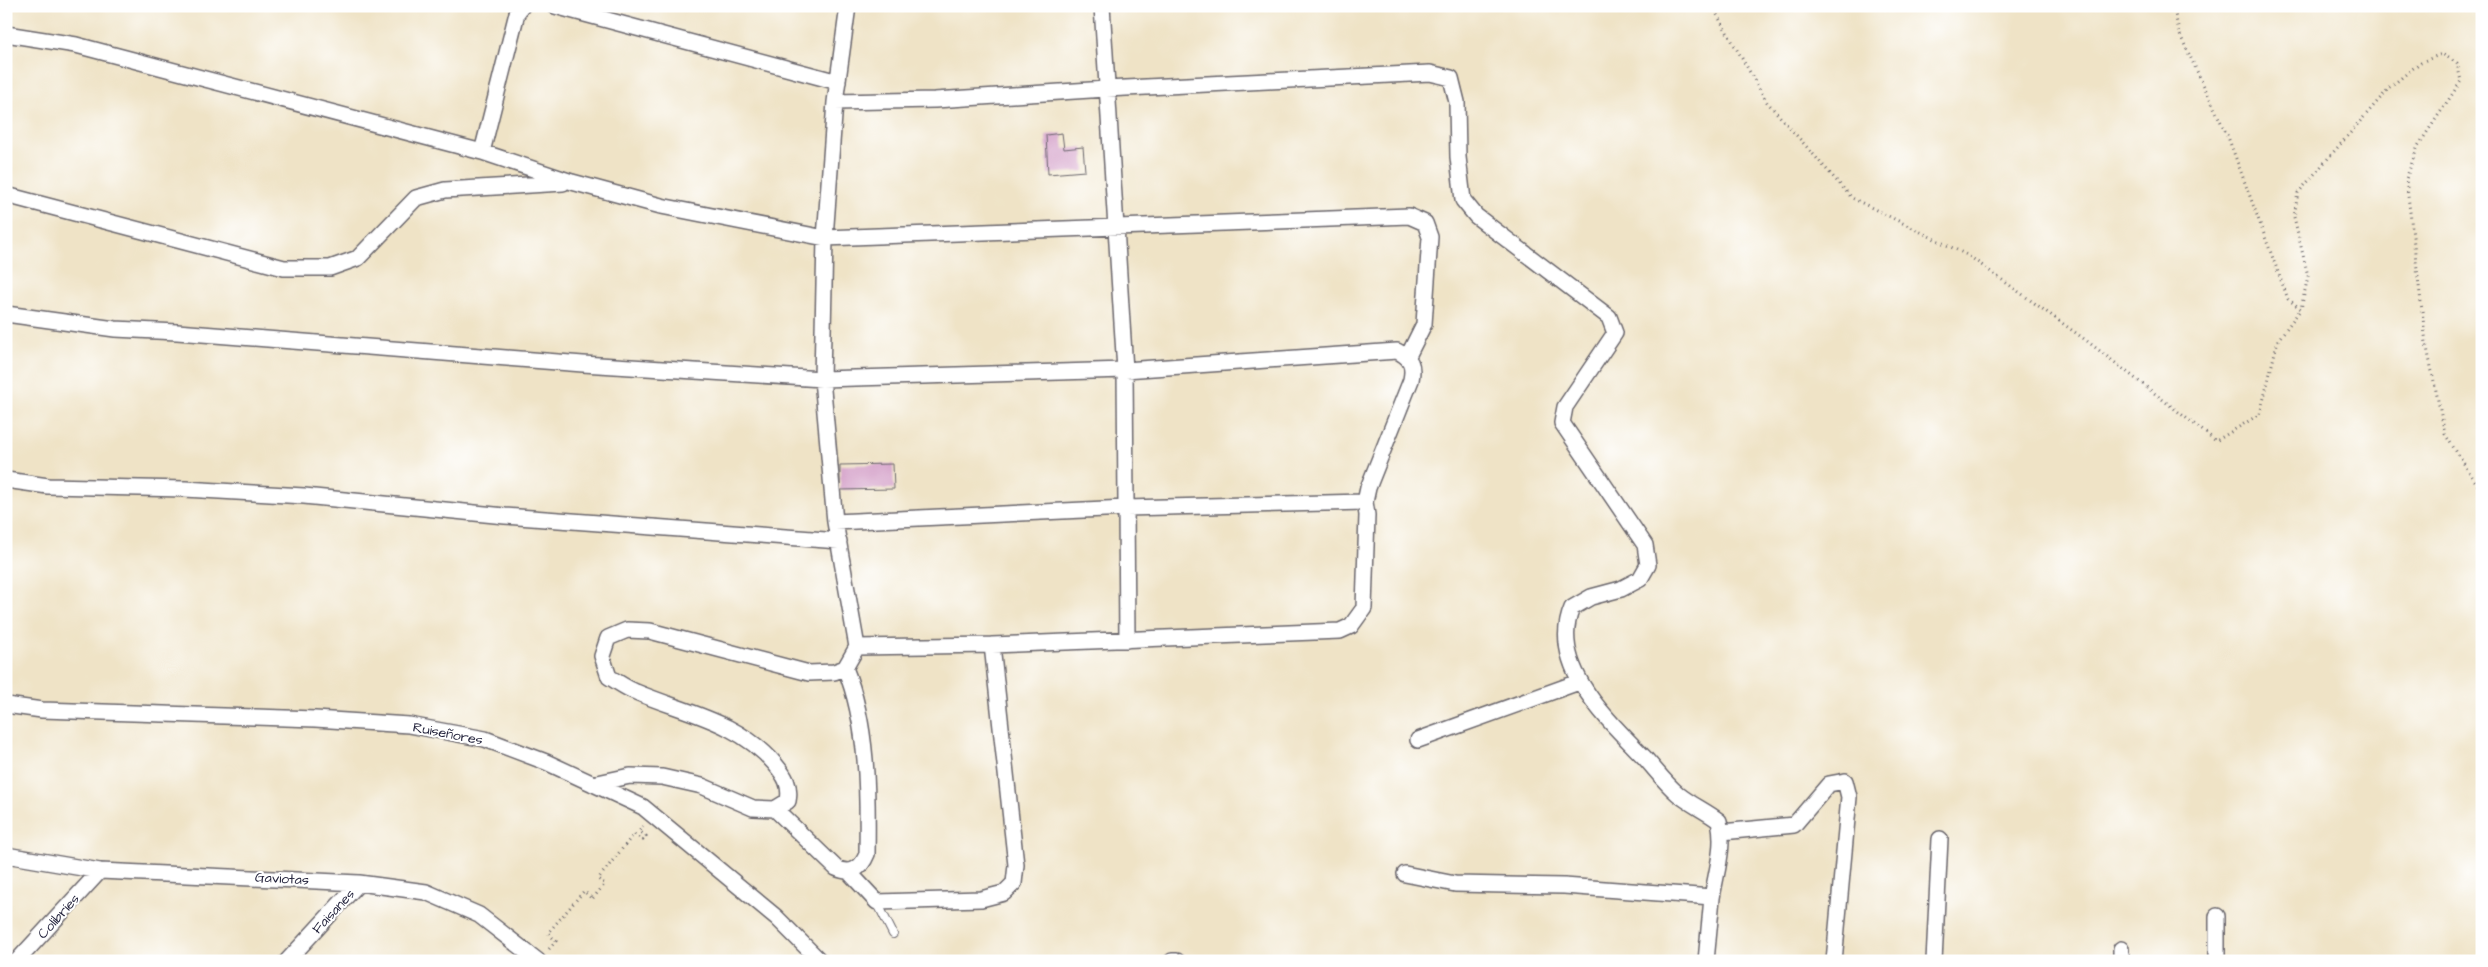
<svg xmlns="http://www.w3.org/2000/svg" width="2488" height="967" viewBox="0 0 2488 967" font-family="'Architects Daughter',sans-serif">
<rect width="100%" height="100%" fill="#fff"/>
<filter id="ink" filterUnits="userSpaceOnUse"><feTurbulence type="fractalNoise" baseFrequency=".02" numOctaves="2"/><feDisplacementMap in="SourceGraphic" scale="10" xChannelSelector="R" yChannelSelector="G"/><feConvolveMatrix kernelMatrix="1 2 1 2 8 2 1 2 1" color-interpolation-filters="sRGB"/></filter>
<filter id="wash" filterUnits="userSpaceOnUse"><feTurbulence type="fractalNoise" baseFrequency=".0096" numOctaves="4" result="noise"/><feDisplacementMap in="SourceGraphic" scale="20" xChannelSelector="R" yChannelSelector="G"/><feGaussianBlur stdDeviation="1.12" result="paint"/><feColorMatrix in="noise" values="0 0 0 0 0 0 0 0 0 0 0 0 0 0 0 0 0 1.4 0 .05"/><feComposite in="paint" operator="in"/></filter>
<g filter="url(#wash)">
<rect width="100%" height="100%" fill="#efe3c6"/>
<g id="blocks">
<path fill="#d6a4cb" d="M1062,133L1064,149L1083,147L1085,171L1048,174L1046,135Z
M893,464L894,489L840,490V465Z"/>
</g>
</g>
<g filter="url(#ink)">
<use href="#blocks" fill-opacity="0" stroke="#6a666c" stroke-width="1"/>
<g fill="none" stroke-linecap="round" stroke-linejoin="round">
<g stroke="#6a666c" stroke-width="10">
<path id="lane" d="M877,902L893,934"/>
</g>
<g stroke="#6a666c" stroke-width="18">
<path id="street" d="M555,6L838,82
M1102,6L1125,370L1127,640
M6,34L76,45L482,152L572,182L661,206L825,238L1409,216L1425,223L1430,237L1424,324L1408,356
M835,102L935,100L1106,89L1430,73L1451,78L1457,102L1458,157L1463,200L1476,216L1609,317L1615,333L1565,407L1562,423L1645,545L1648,565L1640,579L1621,589L1591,597L1572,608C1548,665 1608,720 1644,757C1655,769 1665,783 1678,794C1690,804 1706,811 1719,821C1725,847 1716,872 1712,898C1710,919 1708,940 1706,961
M482,152L517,13L522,6
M6,195L284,268H330L358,258L416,198L445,190L563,183
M6,314L115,329L177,332L583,364L822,379L1125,370L1397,351C1411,358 1414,365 1411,380L1368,488L1365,502L1126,508L835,522
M6,480L48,486L185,489L304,496L505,516L839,541
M857,647L992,645L1340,631L1351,626L1364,608L1367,515L1365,502
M6,705L42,710L315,719L409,725L485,739L546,762L643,807L776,917L820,961
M1418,740L1579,682
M593,784L630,776L662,777L702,786L753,808L775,809L788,801C791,785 785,776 775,764C738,721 686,713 636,692C627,689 618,682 609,677L602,656L608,638L627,630L650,631L809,673L834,672L845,668L857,647L835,522L822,379L825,238L835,102L848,6
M775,809L836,868C851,875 861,869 867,854C868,794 868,724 845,668
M1722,832L1794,825L1829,784L1845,781L1849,797L1834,961
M6,855L100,871L359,883L426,892L479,915L538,961
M849,872L877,902L981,899L1004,893L1014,883L1016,865L992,645
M1405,874L1455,884L1564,886L1712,897
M17,961L100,871
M287,961L359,883
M1172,961H1177
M1934,961L1940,839
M2121,961V949
M2217,961V916"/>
</g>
<path stroke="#6a666c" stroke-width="3" stroke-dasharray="1 4" stroke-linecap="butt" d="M1712,6L1767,102L1852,198L1969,256L2087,341L2216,441L2260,414L2278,340L2301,309
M2173,6L2180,35L2228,137L2288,299L2301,309L2308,276L2294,217L2298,193L2390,87L2421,62L2442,54L2457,63L2461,81L2418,146L2406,179L2426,343L2445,434L2482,492
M549,949L556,941L548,933L584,891L592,899L605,884L598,879L634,834L643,840L646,836L639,831L643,826"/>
<use href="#lane" stroke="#fff" stroke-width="8"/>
<use href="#street" stroke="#fff" stroke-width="15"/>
</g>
</g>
<g text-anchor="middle" stroke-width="4" stroke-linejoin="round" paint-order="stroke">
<g font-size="14" fill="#22223b" stroke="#fff">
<text transform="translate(448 733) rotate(11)" y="5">Ruiseñores</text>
<text transform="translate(282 878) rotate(3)" y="5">Gaviotas</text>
<text transform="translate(333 911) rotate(-47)" y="5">Faisanes</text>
<text transform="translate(58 916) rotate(-48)" y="5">Colibríes</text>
</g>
</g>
<rect width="2488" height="967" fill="none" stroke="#fff" stroke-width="25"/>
</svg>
